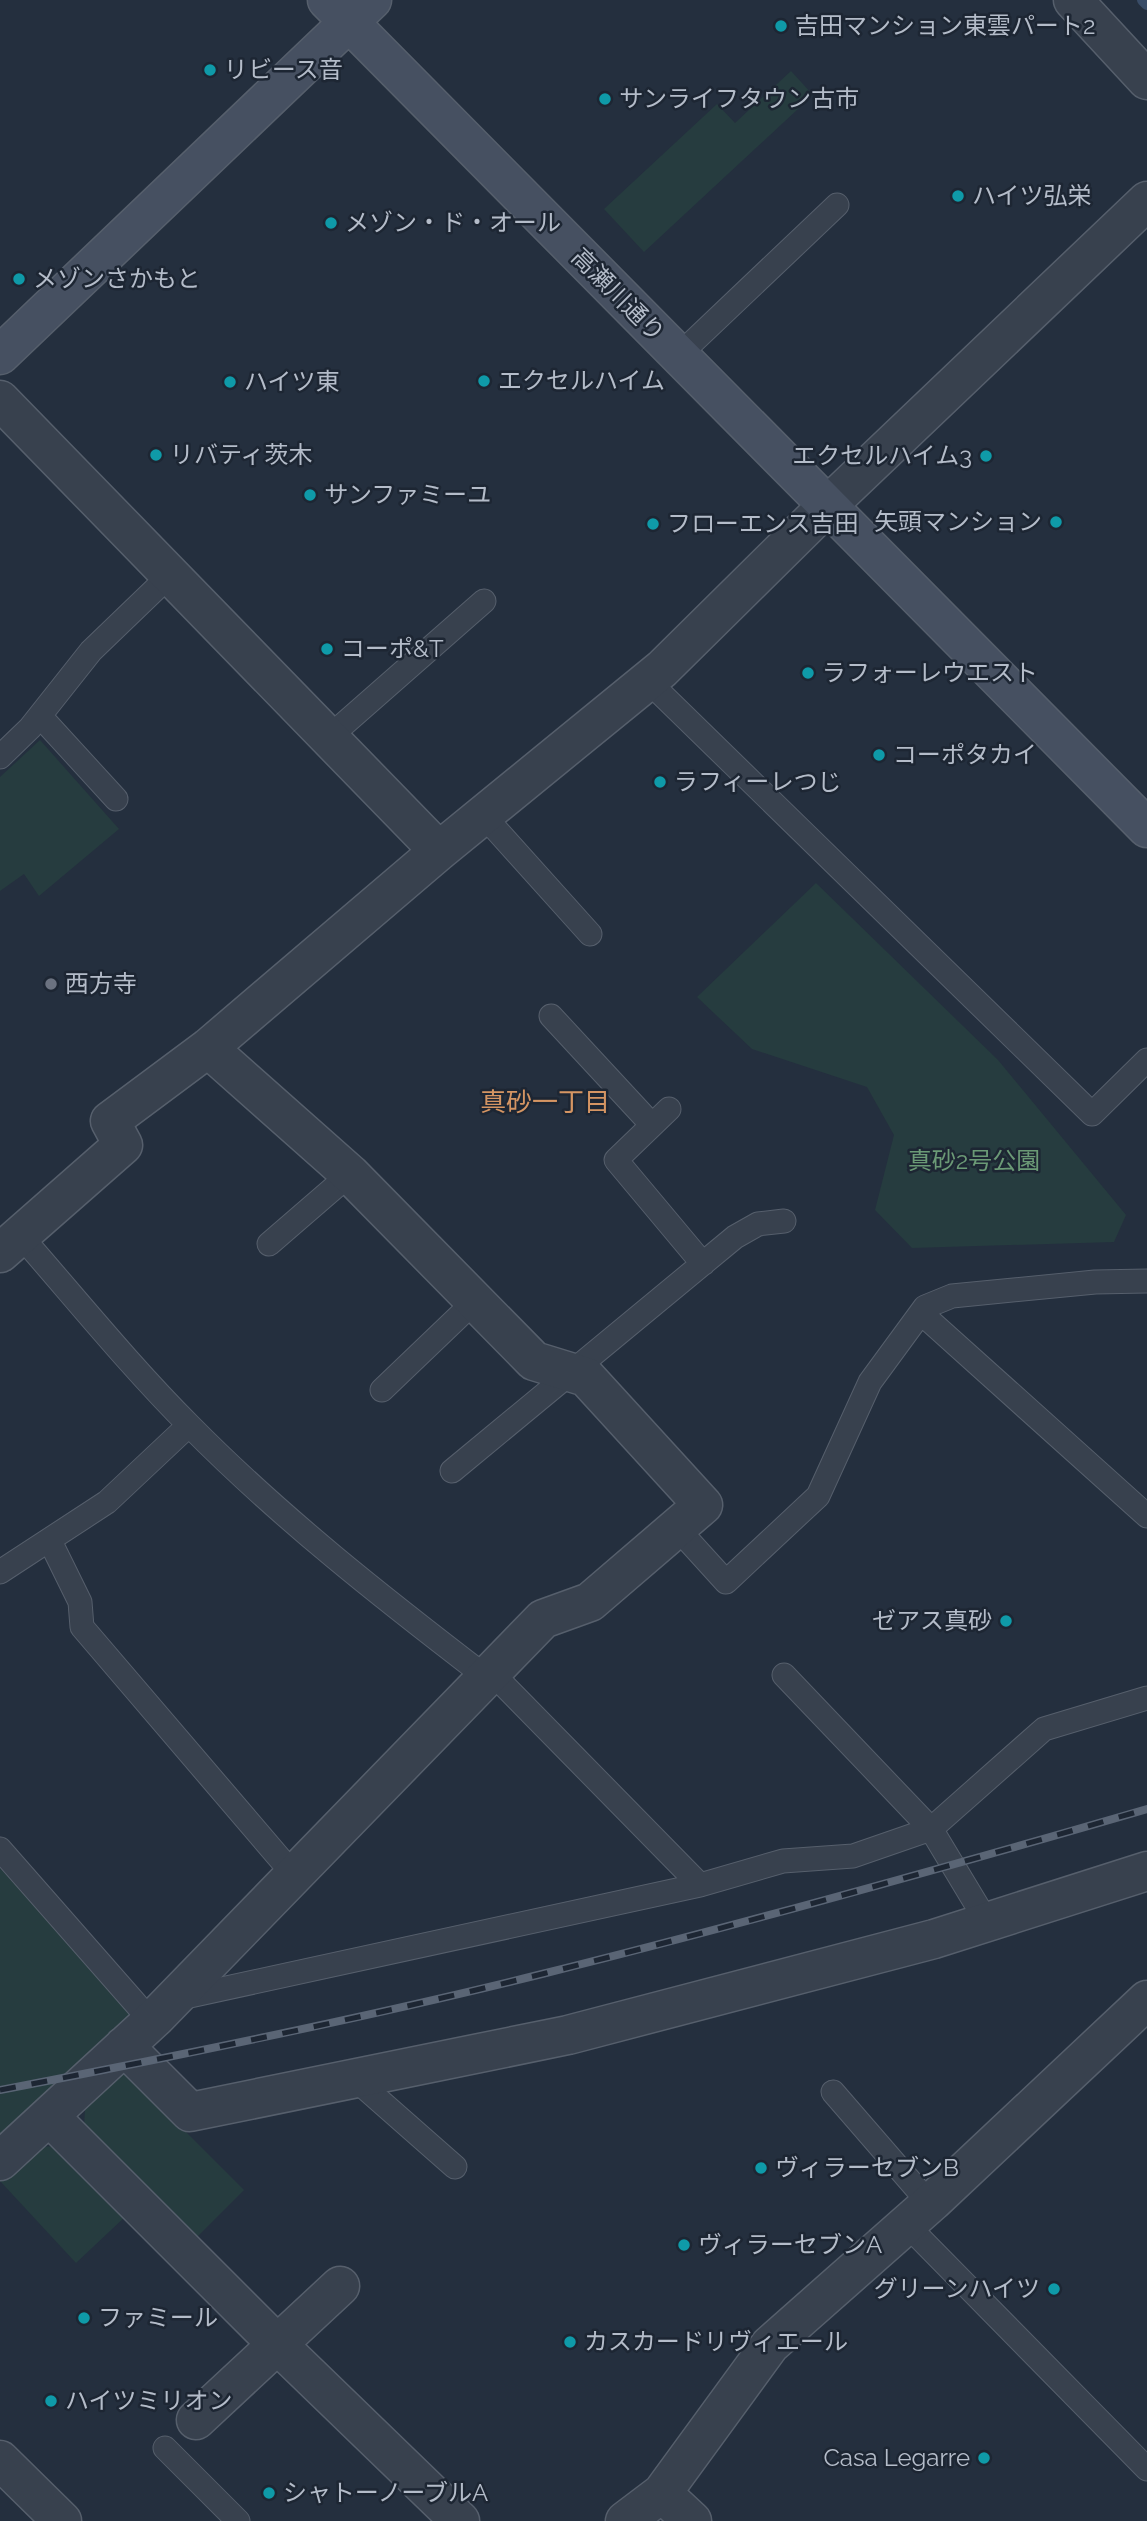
<svg xmlns="http://www.w3.org/2000/svg" width="1147" height="2521" viewBox="0 0 1147 2521" font-family="Raleway,'Noto Sans JP',sans-serif">
<rect width="100%" height="100%" fill="#242f3e"/>
<path fill="#263c3f" d="M791,71L813,95L644,252L604,209L717,104L735,123Z
M40,740L119,829L39,896L24,874L0,891V777Z
M816,883L998,1060L1126,1215L1114,1242L912,1248L875,1210L894,1135L867,1087L752,1049L697,997Z
M0,1868L134,2016L0,2140Z
M125,2071L244,2190L196,2238L84,2127L85,2110Z
M61,2146L127,2215L76,2263L0,2181L34,2147Z"/>
<g fill="none" stroke-linecap="round" stroke-linejoin="round">
<path stroke="#394c67" stroke-width="12" d="M1143,0L1147,4"/>
<g stroke="#565f6c" stroke-width="25">
<path id="lane" d="M678,356L837,205
M648,681L1092,1114L1147,1060
M40,716L116,799
M328,738L484,601
M0,757L30,728L91,651L170,575
M483,815L590,934
M551,1016L652,1125
M669,1109L616,1160L703,1264
M20,1235C76,1299 130,1366 190,1426C282,1519 383,1598 486,1677
M269,1244L350,1174
M921,1313L1147,1516
M382,1390L475,1301
M452,1471L735,1237L758,1224L784,1221
M677,1528L726,1582L818,1496L870,1382L925,1307L952,1296L1095,1282L1147,1281
M50,1541L80,1602L82,1627L294,1875
M0,1572L107,1502L189,1425
M491,1672L700,1885
M784,1675L931,1829L987,1922
M0,1849L151,2021
M176,1999L700,1885L783,1861L853,1856L931,1829L1044,1729L1147,1698
M355,2079L455,2167
M833,2092L930,2204
M906,2224L1147,2469
M165,2448L238,2521"/>
</g>
<g stroke="#565f6c" stroke-width="41">
<path id="street" d="M1073,0L1147,80
M0,400L439,851
M0,1253L123,1145L110,1121L208,1048L439,851L662,669L827,506L1147,201
M124,2046L190,2112L568,2035L934,1939L1147,1871
M49,2116L277,2344L460,2521
M0,2161L156,2017L543,1619L590,1602L703,1505L586,1377L534,1361L350,1174L208,1048
M196,2420L340,2286
M0,2460L62,2521
M662,2493L692,2521
M625,2521L662,2493L770,2345L933,2201L1147,2000"/>
</g>
<g stroke="#565f6c" stroke-width="41">
<path id="secondary" d="M327,0L1147,828
M0,355L372,0"/>
</g>
<use href="#lane" stroke="#38414e" stroke-width="23"/>
<use href="#street" stroke="#38414e" stroke-width="38"/>
<use href="#secondary" stroke="#465061" stroke-width="38"/>
<g stroke="#5a6575" stroke-width="8">
<path id="rail" d="M0,2090C183,2055 365,2018 546,1973C747,1923 947,1867 1147,1809"/>
</g>
<use href="#rail" stroke="#1d2633" stroke-width="5" stroke-dasharray="16" stroke-linecap="butt"/>
</g>
<g fill="#0f9aa8" stroke="#1d2633" stroke-width="2.5">
<circle cx="781" cy="26" r="7"/>
<circle cx="210" cy="70" r="7"/>
<circle cx="605" cy="99" r="7"/>
<circle cx="958" cy="196" r="7"/>
<circle cx="331" cy="223" r="7"/>
<circle cx="19" cy="279" r="7"/>
<circle cx="484" cy="381" r="7"/>
<circle cx="230" cy="382" r="7"/>
<circle cx="156" cy="455" r="7"/>
<circle cx="986" cy="456" r="7"/>
<circle cx="310" cy="495" r="7"/>
<circle cx="1056" cy="522" r="7"/>
<circle cx="653" cy="524" r="7"/>
<circle cx="327" cy="649" r="7"/>
<circle cx="808" cy="673" r="7"/>
<circle cx="879" cy="755" r="7"/>
<circle cx="660" cy="782" r="7"/>
<circle cx="1006" cy="1621" r="7"/>
<circle cx="761" cy="2168" r="7"/>
<circle cx="684" cy="2245" r="7"/>
<circle cx="1054" cy="2289" r="7"/>
<circle cx="84" cy="2318" r="7"/>
<circle cx="570" cy="2342" r="7"/>
<circle cx="51" cy="2401" r="7"/>
<circle cx="984" cy="2458" r="7"/>
<circle cx="269" cy="2493" r="7"/>
</g>
<circle fill="#6b7280" stroke="#1d2633" stroke-width="2.5" cx="51" cy="984" r="7"/>
<g text-anchor="middle" stroke-width="5" stroke-linejoin="round" paint-order="stroke">
<g font-size="24" fill="#b4bcc9" stroke="#1d2633" text-anchor="start">
<text x="795" y="34">吉田マンション東雲パート2</text>
<text x="224" y="78">リビース音</text>
<text x="619" y="107">サンライフタウン古市</text>
<text x="972" y="204">ハイツ弘栄</text>
<text x="345" y="231">メゾン・ド・オール</text>
<text x="33" y="287">メゾンさかもと</text>
<text x="498" y="389">エクセルハイム</text>
<text x="244" y="390">ハイツ東</text>
<text x="170" y="463">リバティ茨木</text>
<text x="972" y="464" text-anchor="end">エクセルハイム3</text>
<text x="324" y="503">サンファミーユ</text>
<text x="1042" y="530" text-anchor="end">矢頭マンション</text>
<text x="667" y="532">フローエンス吉田</text>
<text x="341" y="657">コーポ&amp;T</text>
<text x="822" y="681">ラフォーレウエスト</text>
<text x="893" y="763">コーポタカイ</text>
<text x="674" y="790">ラフィーレつじ</text>
<text x="65" y="992">西方寺</text>
<text x="992" y="1629" text-anchor="end">ゼアス真砂</text>
<text x="775" y="2176">ヴィラーセブンB</text>
<text x="698" y="2253">ヴィラーセブンA</text>
<text x="1040" y="2297" text-anchor="end">グリーンハイツ</text>
<text x="98" y="2326">ファミール</text>
<text x="584" y="2350">カスカードリヴィエール</text>
<text x="65" y="2409">ハイツミリオン</text>
<text x="970" y="2466" text-anchor="end">Casa Legarre</text>
<text x="283" y="2501">シャトーノーブルA</text>
</g>
<g font-size="24" fill="#b4bcc9" stroke="#1d2633">
<text transform="translate(618 295) rotate(45)" y="8">高瀬川通り</text>
</g>
<g font-size="24" fill="#6b9a76" stroke="#1d2633">
<text x="974" y="1169">真砂2号公園</text>
</g>
<g font-size="26" fill="#d59563" stroke="#1d2633">
<text x="545" y="1111">真砂一丁目</text>
</g>
</g>
</svg>
